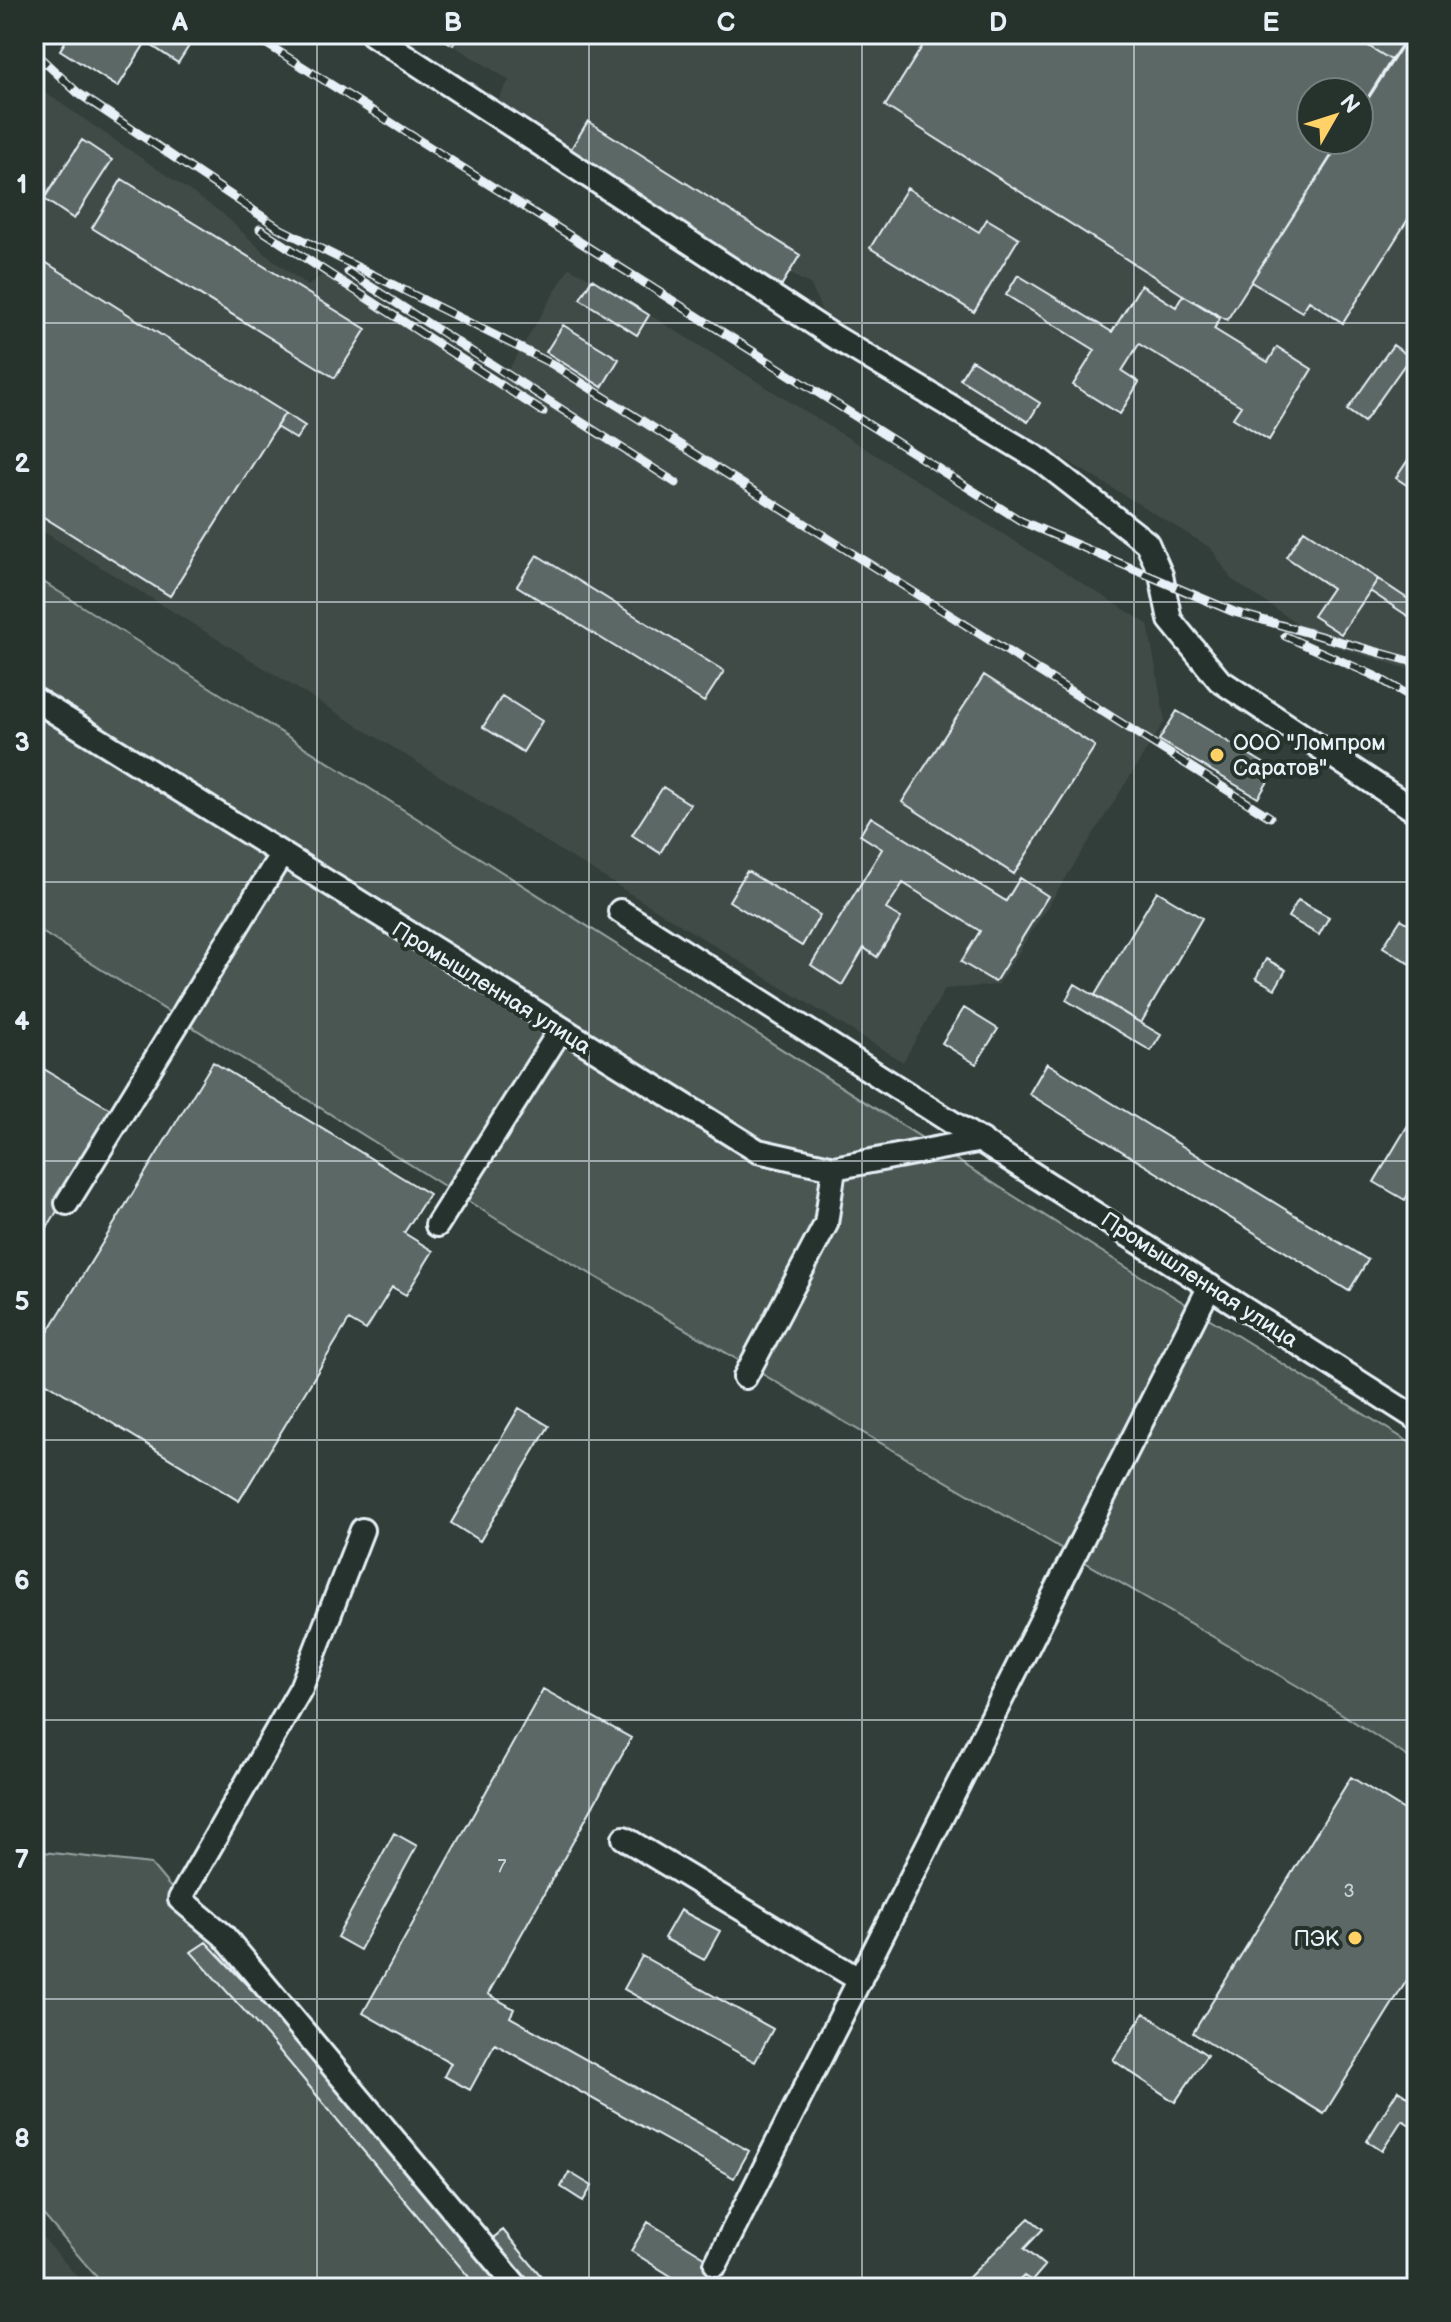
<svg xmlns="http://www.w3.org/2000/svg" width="1451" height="2322" viewBox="0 0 1451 2322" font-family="'Balsamiq Sans',sans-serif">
<rect width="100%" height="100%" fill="#323e39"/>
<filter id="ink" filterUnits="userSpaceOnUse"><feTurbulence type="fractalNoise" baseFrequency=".0125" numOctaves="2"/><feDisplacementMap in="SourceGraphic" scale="16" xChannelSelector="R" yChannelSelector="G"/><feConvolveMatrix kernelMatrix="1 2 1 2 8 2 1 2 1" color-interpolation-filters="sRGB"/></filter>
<g filter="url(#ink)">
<path fill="#3f4b46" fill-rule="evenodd" d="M435,34H1417V672L1294,633L1295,622L1231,579L1211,548L822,312L811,285L789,273L781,286L569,152L566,145L497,102L509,80ZM1311,92H1359V140H1311Z
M34,85L222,213L270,258L308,286L324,273L499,386L569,268L592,279L1148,624L1165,721L998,985L945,989L903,1062L34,526Z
M34,2227L87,2288H34Z"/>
<path fill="#495651" stroke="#98a4a4" stroke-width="2" d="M34,576L1126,1267L1417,1447V1763L1313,1695L498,1220L34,927Z
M34,1851L151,1864L506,2288H106L34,2204Z"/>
<path fill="#5c6865" stroke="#e8f1f8" stroke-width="2" d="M70,34H171L189,46L178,63L146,42L118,87L60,50Z
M435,34H460L453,45Z
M930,34H1349L1391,60L1359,111V92H1311V140H1341L1227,320L1183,295L885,106Z
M1349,34H1409L1391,60Z
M1410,34H1417V205L1343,323L1309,301L1302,312L1251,282L1342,140H1359V113Z
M588,121L800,255L781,286L569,152Z
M82,140L112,160L74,219L44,199Z
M122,179L366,329L335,378L92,228Z
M907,188L979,232L987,219L1019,238L974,312L870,248Z
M34,255L285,413L170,596L34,511Z
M1018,275L1112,332L1141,285L1176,307L1183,295L1220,318L1214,329L1268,362L1277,347L1312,369L1269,440L1233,418L1241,406L1139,344L1122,371L1139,382L1120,414L1073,385L1095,350L1006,295Z
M592,279L649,315L637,335L580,299Z
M563,325L619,359L602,387L546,352Z
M1393,345L1410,357L1364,422L1347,410Z
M972,360L1040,403L1028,422L960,379Z
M285,413L305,426L296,439L276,427Z
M1410,457L1417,462V492L1396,478Z
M1304,530L1378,579L1341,634L1313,616L1332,588L1286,557Z
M537,555L724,671L704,702L517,586Z
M1378,579L1417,605V622L1370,591Z
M984,675L1095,746L1014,874L902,802Z
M502,696L542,721L523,752L483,727Z
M1177,711L1275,770L1258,798L1159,740Z
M663,787L690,804L660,853L632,835Z
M871,817L1006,901L1020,878L1048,896L995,982L961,962L980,931L903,883L886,909L901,918L877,957L864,948L842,985L811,965L882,849L860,835Z
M747,871L820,915L802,946L729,901Z
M1157,891L1202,918L1141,1023L1095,995Z
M1298,900L1329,917L1319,935L1288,917Z
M1401,919L1417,929V968L1383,947Z
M1266,959L1286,970L1275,989L1256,978Z
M1075,984L1161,1035L1151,1051L1066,1000Z
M964,1008L998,1029L976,1064L942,1043Z
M213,1062L429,1194L404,1233L433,1251L406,1295L392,1287L366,1330L349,1320L239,1501L34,1375V1355Z
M34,1063L117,1113L45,1231L34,1225Z
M1047,1063L1368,1260L1349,1291L1029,1094Z
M1417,1110V1179L1405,1200L1374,1182Z
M519,1408L549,1426L480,1541L451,1523Z
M543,1689L631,1738L488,1994L514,2009L510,2017L749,2151L734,2178L495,2044L470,2090L444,2076L451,2063L363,2013Z
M1351,1777L1417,1818V1964L1324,2114L1193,2033Z
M394,1833L417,1846L360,1950L337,1937Z
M680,1910L720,1931L704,1960L664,1938Z
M206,1942L283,2023L504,2288H478L268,2037L191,1952Z
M642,1956L773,2029L755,2062L624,1989Z
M1144,2013L1207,2055L1175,2102L1113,2060Z
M1398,2090L1417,2102V2124L1415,2128L1402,2120L1382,2151L1367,2141Z
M569,2172L592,2186L583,2201L561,2187Z
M1029,2218L1043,2229L1024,2249L1045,2266L1032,2281L1024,2276L1011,2288H958Z
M648,2222L716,2264L701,2288H690L631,2251Z
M503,2230L551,2288H527L488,2242Z"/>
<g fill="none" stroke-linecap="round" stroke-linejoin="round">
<g stroke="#e8f1f8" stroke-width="28">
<path id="minor" d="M372,34L833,336L1042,461L1147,543L1161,575L1170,620L1219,680L1417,812
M34,699L758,1151L834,1168L982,1140
M620,911L1417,1419
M67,1203L281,855
M437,1225L561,1029
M745,1377L826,1224L834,1168
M362,1530L301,1688L180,1899L223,1935L518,2288
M624,1838L860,1980
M716,2264L1210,1286"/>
</g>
<use href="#minor" stroke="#26332d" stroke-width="22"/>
<g stroke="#e8f1f8" stroke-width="9">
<path id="rail" d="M251,34L1021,521L1234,612L1417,663
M34,52L78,93L284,231
M275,226L552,364L1270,817
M260,229L543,412
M348,272L676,483
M1285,636L1375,676L1417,700"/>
</g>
<use href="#rail" stroke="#26332d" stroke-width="6" stroke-dasharray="18" stroke-linecap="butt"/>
</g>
</g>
<path fill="none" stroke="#e8f1f8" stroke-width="2" stroke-opacity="0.55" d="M317,34V2288M589,34V2288M862,34V2288M1134,34V2288M34,323H1417M34,602H1417M34,882H1417M34,1161H1417M34,1440H1417M34,1720H1417M34,1999H1417"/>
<g fill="#ffd166" stroke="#26332d" stroke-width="3">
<circle cx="1217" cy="755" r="8"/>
<circle cx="1355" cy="1938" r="8"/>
</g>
<g text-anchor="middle" stroke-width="8" stroke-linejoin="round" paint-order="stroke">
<g font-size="18" fill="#c5cfd3">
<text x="502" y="1872">7</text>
<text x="1349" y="1897">3</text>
</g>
<g font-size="22" fill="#e8f1f8" stroke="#26332d" text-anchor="start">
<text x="1233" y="750">ООО "Ломпром<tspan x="1233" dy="25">Саратов"</tspan></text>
<text x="1339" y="1946" text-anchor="end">ПЭК</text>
</g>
<g font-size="22" fill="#e8f1f8" stroke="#26332d">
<text transform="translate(492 987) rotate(32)" y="8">Промышленная улица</text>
<text transform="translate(1200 1279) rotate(33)" y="8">Промышленная улица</text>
</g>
</g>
<rect width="1451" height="2322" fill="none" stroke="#26332d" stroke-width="88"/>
<g transform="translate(1335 116) rotate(51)"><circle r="38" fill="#26332d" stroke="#747f7e" stroke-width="2"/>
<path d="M0-6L14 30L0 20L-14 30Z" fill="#ffd166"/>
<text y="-12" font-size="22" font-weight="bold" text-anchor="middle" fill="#e8f1f8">N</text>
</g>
<rect x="44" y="44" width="1363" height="2234" fill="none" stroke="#e8f1f8" stroke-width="3"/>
<g font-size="26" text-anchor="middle" font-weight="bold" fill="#e8f1f8">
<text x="180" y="31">A</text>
<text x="453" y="31">B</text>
<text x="726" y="31">C</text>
<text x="998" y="31">D</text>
<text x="1271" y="31">E</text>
<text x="22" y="193">1</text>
<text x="22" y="472">2</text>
<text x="22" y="751">3</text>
<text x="22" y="1030">4</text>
<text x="22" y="1310">5</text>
<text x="22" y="1589">6</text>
<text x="22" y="1868">7</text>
<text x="22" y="2147">8</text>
</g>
</svg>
